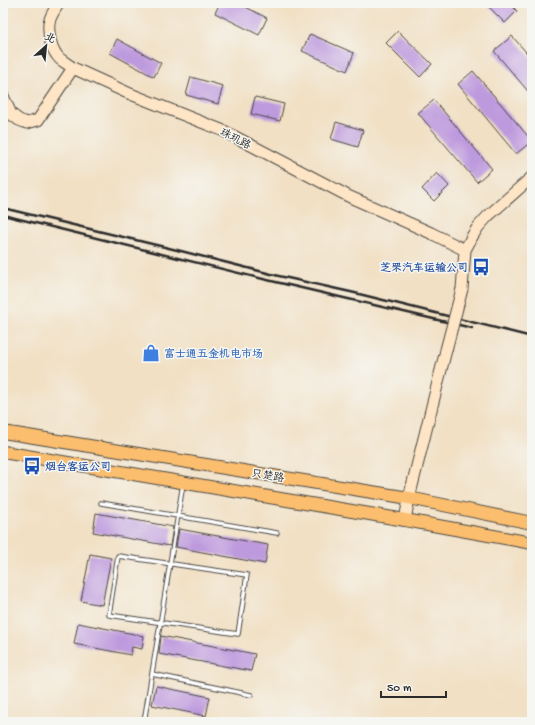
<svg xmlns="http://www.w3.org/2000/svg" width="535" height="725" viewBox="0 0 535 725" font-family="'Gochi Hand','LXGW WenKai TC',sans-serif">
<rect width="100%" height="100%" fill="#f6f6f2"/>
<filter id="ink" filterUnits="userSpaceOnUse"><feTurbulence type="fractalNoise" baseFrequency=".025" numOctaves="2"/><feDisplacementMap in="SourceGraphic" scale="8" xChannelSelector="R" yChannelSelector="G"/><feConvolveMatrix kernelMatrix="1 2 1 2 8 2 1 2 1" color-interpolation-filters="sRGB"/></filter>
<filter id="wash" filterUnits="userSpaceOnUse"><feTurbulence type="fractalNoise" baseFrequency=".012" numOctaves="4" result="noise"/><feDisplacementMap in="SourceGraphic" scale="16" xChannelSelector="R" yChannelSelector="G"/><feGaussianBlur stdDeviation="0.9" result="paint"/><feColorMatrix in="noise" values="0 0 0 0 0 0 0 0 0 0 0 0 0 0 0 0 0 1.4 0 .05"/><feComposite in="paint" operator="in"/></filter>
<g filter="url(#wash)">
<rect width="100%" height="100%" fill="#f1e0c4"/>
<g id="blocks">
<path fill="#bd99dd" d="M220,3H238L267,18L259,35L215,13Z
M485,3H509L517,11L505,23Z
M398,31L432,64L420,77L386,43Z
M310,34L354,53L347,71L302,51Z
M512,36L532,59V96L494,51Z
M117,39L161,63L154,77L110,53Z
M473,71L532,141L516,154L458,84Z
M191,77L223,86L218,104L186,95Z
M255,97L284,104L280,121L251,114Z
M434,100L492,169L477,182L418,113Z
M336,122L363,130L358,147L331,139Z
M437,173L449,186L434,201L422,189Z
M96,513L173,527L170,546L93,532Z
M179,529L268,545L265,564L176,547Z
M90,554L111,558L102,605L81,601Z
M78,623L144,636L142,649L132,647L131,655L74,644Z
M161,636L255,654L251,671L159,654Z
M156,686L210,697L206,716L152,705Z"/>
</g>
</g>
<g filter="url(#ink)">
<use href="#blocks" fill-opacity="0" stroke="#494642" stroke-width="1"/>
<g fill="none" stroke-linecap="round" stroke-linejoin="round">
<g stroke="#494642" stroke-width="5.5">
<path id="lane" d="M101,503L277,533
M118,556L247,575L238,634L109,615Z
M152,674L251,695
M144,722L183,484"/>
</g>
<g stroke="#494642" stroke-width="13">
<path id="secondary" d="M59,3C55,9 50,16 49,23C48,35 51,50 60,59C64,62 69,65 73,68L128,93L224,131L350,197L431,233L465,250
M3,96L11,114L19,120L27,123L38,120L73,68
M462,289L465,250L473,235L478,227L488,216L532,177
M405,520L409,498L446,350"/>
</g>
<g stroke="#494642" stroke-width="14">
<path id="primary" d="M3,432L409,498L532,523
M3,452L405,520L532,543"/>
</g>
<use href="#lane" stroke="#fff" stroke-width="3.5"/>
<use href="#secondary" stroke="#fde5c5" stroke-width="11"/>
<use href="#primary" stroke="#fbbe6e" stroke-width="12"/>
<path stroke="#2b2b2b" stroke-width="2.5" d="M3,208L177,250L279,276L355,293L532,337
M3,215L263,279L472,328"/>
<g stroke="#494642" stroke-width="13" stroke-linecap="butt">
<path id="secondary-bridge" d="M446,350L462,289"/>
</g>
<use href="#secondary-bridge" stroke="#fde5c5" stroke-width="11"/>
</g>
</g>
<defs>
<g id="bus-bare" transform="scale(1.38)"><path d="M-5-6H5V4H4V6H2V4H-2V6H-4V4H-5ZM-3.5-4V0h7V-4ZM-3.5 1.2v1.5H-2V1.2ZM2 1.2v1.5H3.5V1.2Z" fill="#1a4fb4" stroke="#f6f6f2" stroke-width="2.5" paint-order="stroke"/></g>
<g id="shop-bare" transform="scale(1.38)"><path d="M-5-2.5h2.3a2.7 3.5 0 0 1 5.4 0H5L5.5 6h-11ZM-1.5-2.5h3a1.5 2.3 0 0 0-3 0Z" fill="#3f7fe0" stroke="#f6f6f2" stroke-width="2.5" paint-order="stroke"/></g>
</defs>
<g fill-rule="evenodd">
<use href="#bus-bare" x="481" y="267"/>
<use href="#shop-bare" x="151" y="353"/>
<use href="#bus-bare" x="32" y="466"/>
</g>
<g text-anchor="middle" stroke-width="3" stroke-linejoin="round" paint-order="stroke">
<g font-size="11" fill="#2b2b2b" stroke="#f6f6f2">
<text transform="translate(236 138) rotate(27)" y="4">珠玑路</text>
<text transform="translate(268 475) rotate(9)" y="4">只楚路</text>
</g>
<g font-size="11" font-weight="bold" fill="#164399" stroke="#f6f6f2" text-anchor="end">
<text x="468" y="271">芝罘汽车运输公司</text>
<text x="45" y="470" text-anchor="start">烟台客运公司</text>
</g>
<g font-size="11" font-weight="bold" fill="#366cbe" stroke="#f6f6f2" text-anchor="start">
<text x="164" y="357">富士通五金机电市场</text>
</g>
</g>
<rect width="535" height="725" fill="none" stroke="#f6f6f2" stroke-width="16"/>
<g transform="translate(46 46) rotate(27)" stroke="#f6f6f2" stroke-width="3" paint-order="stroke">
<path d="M0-3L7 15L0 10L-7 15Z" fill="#2b2b2b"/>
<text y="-6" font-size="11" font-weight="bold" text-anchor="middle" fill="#2b2b2b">北</text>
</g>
<path d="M381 691v6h65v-6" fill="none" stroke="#2b2b2b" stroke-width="2"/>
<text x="387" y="691" font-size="12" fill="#2b2b2b" stroke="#f6f6f2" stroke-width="3" paint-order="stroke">50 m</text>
</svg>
